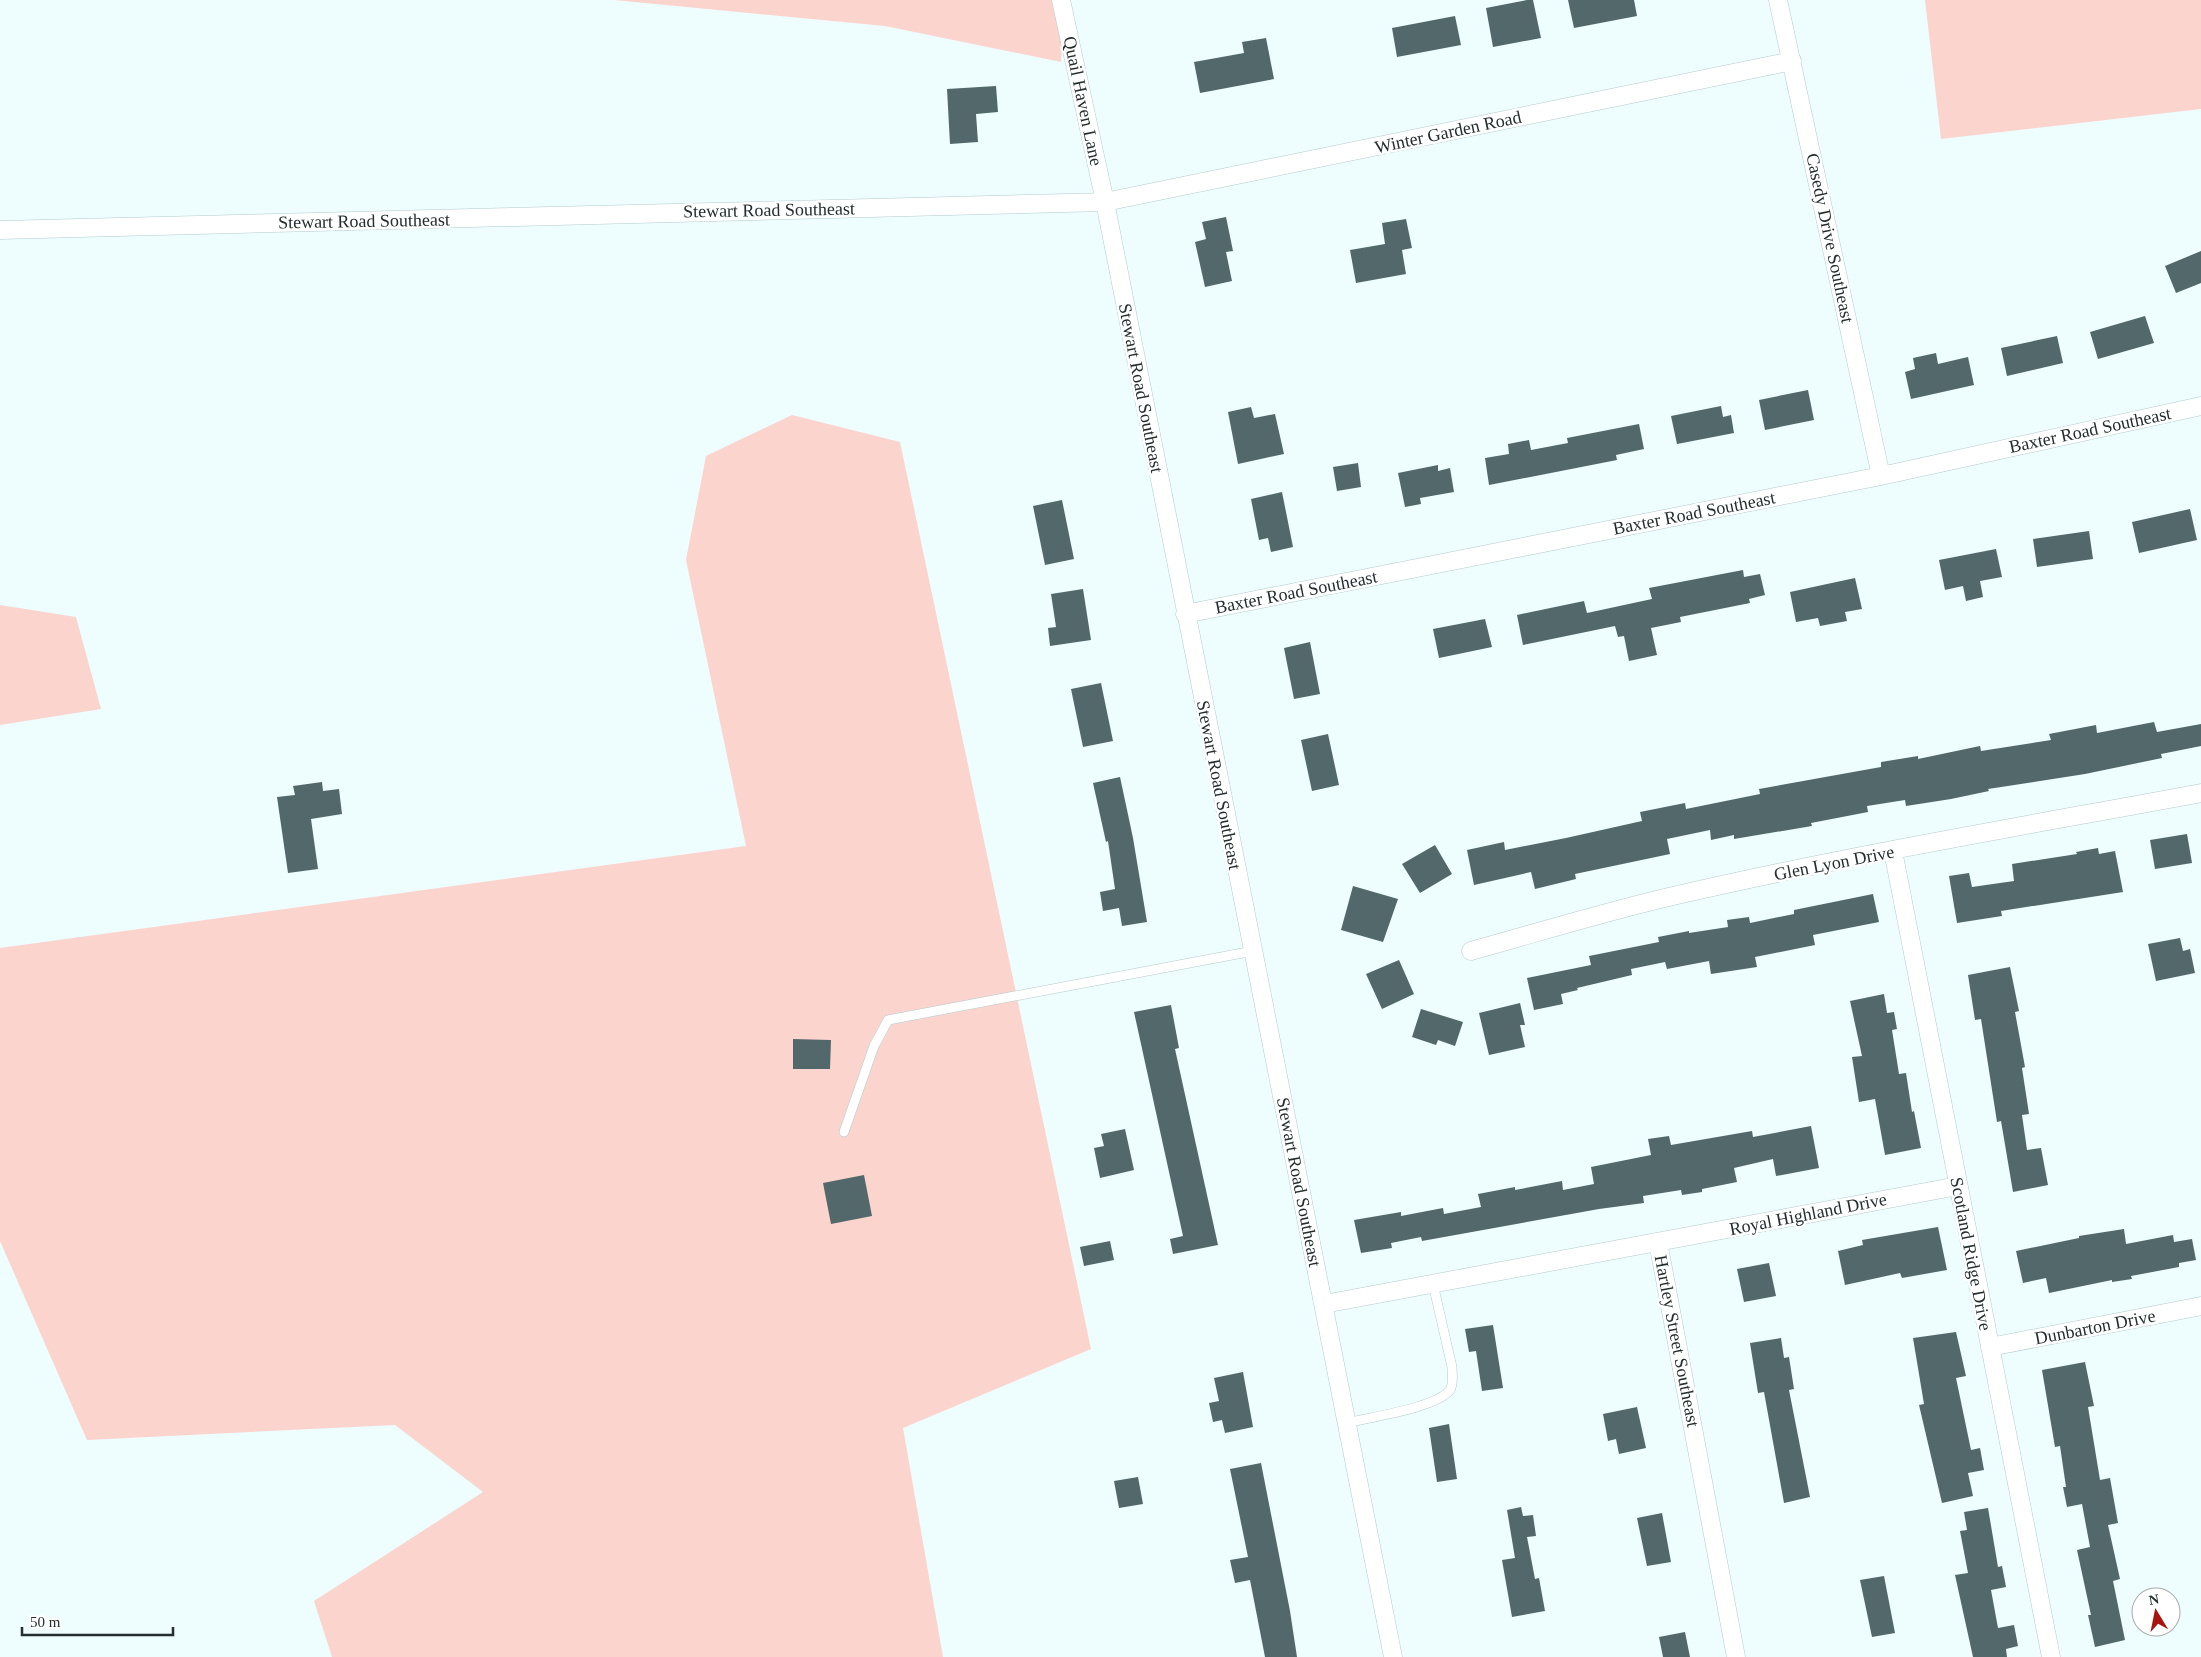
<svg xmlns="http://www.w3.org/2000/svg" width="2201" height="1657" viewBox="0 0 2201 1657" font-family="'Times New Roman',serif">
<rect width="100%" height="100%" fill="#eefdfe"/>
<path fill="#fbd4ce" d="M614,0H1065L1061,62L885,26Z
M1925,0H2201V109L1941,139Z
M792,415L900,442L1091,1349L903,1428L943,1657H332L314,1601L483,1492L395,1425L87,1440L0,1241V948L746,846L686,560L706,456Z
M0,605L76,617L101,709L0,725Z"/>
<path fill="#53686a" d="M1527,0H1533L1541,38L1493,47L1486,8Z
M1568,0H1634L1637,16L1574,28Z
M1455,16L1461,45L1397,57L1392,28Z
M1266,38L1274,79L1200,93L1194,62L1244,53L1242,42Z
M996,86L998,112L976,114L978,142L950,144L947,89Z
M1226,217L1233,251L1226,252L1232,281L1205,287L1195,242L1206,239L1202,222Z
M1406,219L1412,248L1402,250L1406,274L1356,283L1350,250L1385,244L1382,223Z
M2201,251V283L2176,293L2165,266Z
M2145,316L2154,343L2098,359L2090,332Z
M2057,336L2063,363L2007,376L2001,348Z
M1936,353L1938,364L1968,357L1974,385L1911,399L1905,372L1915,369L1913,358Z
M1808,390L1814,420L1765,430L1759,400Z
M1721,406L1723,417L1731,415L1734,433L1677,444L1671,416Z
M1251,407L1254,418L1275,414L1284,454L1238,464L1228,412Z
M1639,424L1644,449L1616,455L1617,460L1489,485L1485,458L1509,454L1508,444L1529,440L1531,450L1568,443L1567,438Z
M1358,463L1361,487L1337,491L1333,467Z
M1438,465V471L1450,468L1454,492L1420,498L1421,504L1405,507L1398,473Z
M1282,492L1293,547L1271,552L1268,538L1259,540L1251,499Z
M1062,500L1074,559L1045,565L1033,506Z
M2190,509L2197,540L2139,553L2132,522Z
M2089,531L2093,559L2037,567L2033,539Z
M1996,549L2002,577L1980,581L1983,597L1966,601L1963,586L1945,590L1939,560Z
M1743,570L1744,577L1760,574L1765,595L1749,599L1750,603L1680,617L1681,622L1651,628L1657,655L1629,661L1624,636L1618,637L1615,626L1523,645L1517,615L1584,601L1587,613L1652,599L1649,588Z
M1855,578L1862,609L1845,612L1847,621L1820,626L1818,618L1796,622L1790,592Z
M1083,589L1091,640L1050,646L1048,628L1056,627L1051,594Z
M1485,619L1492,647L1439,658L1433,629Z
M1310,642L1320,694L1294,699L1284,648Z
M1101,683L1113,741L1083,747L1071,689Z
M2154,722L2157,732L2201,724V746L2161,754L2162,758L2085,774L1988,789L1989,791L1951,799L1906,806L1905,800L1867,806L1868,812L1811,823L1812,826L1734,839V835L1711,840L1710,830L1667,839L1670,854L1575,874L1576,879L1535,889L1531,872L1474,885L1467,850L1504,842L1505,850L1566,838L1642,821L1640,812L1685,803L1686,809L1760,794L1759,789L1881,767V762L1918,756V759L1980,746L1981,751L2051,740L2049,734L2096,725L2097,733Z
M1328,734L1339,785L1312,791L1301,740Z
M1120,777L1133,838L1147,922L1122,926L1119,908L1103,911L1100,892L1115,889L1108,841L1106,842L1093,783Z
M322,782L323,791L339,789L342,814L311,819L318,869L288,873L277,797L295,795L293,786Z
M2187,834L2192,863L2155,869L2150,840Z
M1435,845L1452,874L1420,893L1402,864Z
M2098,848L2099,854L2115,851L2123,892L2001,911L2002,916L1957,923L1949,876L1969,873L1972,887L2014,881L2012,864L2077,854L2076,852Z
M1353,886L1398,899L1383,942L1341,930Z
M1873,894L1879,922L1813,935L1815,945L1755,957L1757,967L1711,974L1709,961L1667,969L1665,962L1631,969L1632,975L1577,988L1578,990L1561,994L1563,1004L1534,1010L1527,978L1591,965L1589,956L1659,942L1658,937L1689,931V933L1728,927L1727,920L1749,917L1750,923L1794,914V910Z
M2180,938L2183,951L2190,949L2195,973L2156,981L2148,944Z
M1399,960L1414,994L1382,1009L1366,974Z
M2010,967L2019,1011L2015,1012L2025,1067L2022,1068L2029,1114L2022,1115L2027,1150L2041,1148L2048,1185L2013,1192L2001,1121L1997,1122L1981,1019L1975,1020L1968,975Z
M1884,994L1887,1013L1894,1012L1897,1029L1892,1030L1899,1074L1906,1073L1912,1112L1914,1111L1921,1148L1885,1155L1875,1099L1859,1102L1852,1057L1862,1056L1850,1001Z
M1520,1003L1525,1025H1520L1525,1047L1489,1055L1479,1013Z
M1171,1005L1179,1048L1175,1049L1218,1245L1173,1254L1170,1239L1183,1236L1134,1012Z
M1421,1009L1463,1022L1455,1046L1438,1040L1436,1045L1412,1037Z
M793,1039L831,1040L830,1069H793Z
M1811,1126L1819,1168L1776,1176L1773,1159L1734,1168L1737,1182L1702,1189V1192L1682,1195L1681,1190L1643,1196L1644,1203L1599,1209L1422,1241L1421,1237L1391,1243L1392,1248L1361,1253L1354,1220L1401,1212V1216L1443,1208L1444,1214L1481,1207L1478,1194L1515,1187V1190L1562,1181L1563,1190L1594,1184L1591,1167L1651,1155L1648,1139L1669,1136L1671,1145L1752,1131L1753,1137Z
M1125,1129L1134,1170L1100,1178L1094,1148L1104,1146L1101,1134Z
M864,1175L872,1216L831,1224L823,1183Z
M1938,1227L1947,1270L1902,1278L1900,1273L1845,1285L1838,1251L1863,1245L1862,1240Z
M2124,1229L2126,1244L2173,1235L2174,1242L2192,1239L2196,1260L2179,1263V1267L2131,1276L2132,1279L2112,1282V1280L2049,1293L2046,1278L2023,1283L2016,1251L2079,1238V1236Z
M1110,1241L1114,1260L1084,1266L1080,1247Z
M1769,1263L1776,1296L1744,1302L1737,1269Z
M1493,1325L1503,1388L1482,1391L1476,1351L1469,1352L1465,1329Z
M1956,1332L1966,1376L1956,1378L1971,1450L1980,1448L1984,1470L1968,1473L1973,1496L1942,1503L1919,1405L1924,1404L1913,1338Z
M1781,1338L1784,1358L1789,1357L1794,1389L1789,1390L1810,1497L1784,1503L1764,1392L1758,1393L1750,1343Z
M2085,1362L2094,1406L2088,1407L2100,1480L2110,1478L2118,1523L2108,1525L2120,1579L2113,1581L2125,1640L2095,1647L2088,1615H2091L2077,1550L2090,1547L2082,1504L2067,1507L2063,1487H2066L2060,1446L2055,1447L2042,1370Z
M1243,1372L1253,1427L1225,1433L1222,1420L1213,1422L1209,1403L1219,1401L1214,1378Z
M1637,1407L1646,1448L1619,1454L1616,1439L1608,1441L1603,1414Z
M1449,1424L1457,1479L1437,1482L1429,1428Z
M1261,1463L1290,1611L1297,1657H1265L1250,1580L1235,1583L1230,1560L1248,1557L1230,1469Z
M1138,1477L1143,1504L1119,1508L1114,1481Z
M1521,1507L1523,1516L1533,1515L1536,1536L1527,1537L1535,1579L1539,1578L1545,1611L1512,1617L1502,1560L1515,1558L1507,1510Z
M1988,1508L1998,1567L2002,1566L2006,1587L1991,1590L1998,1628L2014,1625L2018,1646L2006,1649L2007,1657H1973L1955,1575L1968,1573L1960,1531L1967,1530L1964,1512Z
M1662,1513L1671,1562L1647,1566L1637,1518Z
M1884,1576L1895,1633L1872,1637L1860,1580Z
M1685,1632L1690,1657H1663L1659,1637Z"/>
<g fill="none" stroke-linecap="round" stroke-linejoin="round">
<g stroke="#b3cbcd" stroke-width="10">
<path id="lane" d="M844,1132L874,1046L888,1020L1253,951
M1347,1423C1370,1417 1436,1408 1450,1390C1454,1384 1452,1374 1452,1367L1433,1284"/>
</g>
<g stroke="#b3cbcd" stroke-width="19">
<path id="street" d="M1061,0L1105,202L1393,1657
M1778,0L1881,476
M0,230L1105,202L1792,61
M1185,614L1881,476L2201,406
M1893,851L2051,1657
M1471,951C1543,931 1614,909 1686,893C1856,854 2029,825 2201,793
M1658,1242L1736,1657
M1324,1304L1958,1186
M1990,1347L2201,1306"/>
</g>
<use href="#lane" stroke="#fff" stroke-width="9"/>
<use href="#street" stroke="#fff" stroke-width="18"/>
</g>
<g text-anchor="middle" stroke-width="5" stroke-linejoin="round" paint-order="stroke">
<g font-size="18" fill="#242e2e" stroke="#fff">
<text transform="translate(1083 101) rotate(78)" y="6">Quail Haven Lane</text>
<text transform="translate(1448 132) rotate(-12)" y="6">Winter Garden Road</text>
<text transform="translate(769 210) rotate(-1)" y="6">Stewart Road Southeast</text>
<text transform="translate(364 221) rotate(-1)" y="6">Stewart Road Southeast</text>
<text transform="translate(1830 238) rotate(78)" y="6">Casedy Drive Southeast</text>
<text transform="translate(1141 388) rotate(79)" y="6">Stewart Road Southeast</text>
<text transform="translate(2090 430) rotate(-12)" y="6">Baxter Road Southeast</text>
<text transform="translate(1694 513) rotate(-11)" y="6">Baxter Road Southeast</text>
<text transform="translate(1296 592) rotate(-11)" y="6">Baxter Road Southeast</text>
<text transform="translate(1219 785) rotate(79)" y="6">Stewart Road Southeast</text>
<text transform="translate(1834 863) rotate(-11)" y="6">Glen Lyon Drive</text>
<text transform="translate(1299 1182) rotate(79)" y="6">Stewart Road Southeast</text>
<text transform="translate(1808 1214) rotate(-11)" y="6">Royal Highland Drive</text>
<text transform="translate(1971 1254) rotate(79)" y="6">Scotland Ridge Drive</text>
<text transform="translate(2095 1327) rotate(-11)" y="6">Dunbarton Drive</text>
<text transform="translate(1677 1341) rotate(79)" y="6">Hartley Street Southeast</text>
</g>
</g>
<g transform="translate(2156 1612) rotate(350)"><circle r="24" fill="#ffffff" stroke="#a7abab"/>
<path d="M0-4L9 19L0 12L-9 19Z" fill="#a8150e"/>
<text y="-8" font-size="14" font-weight="bold" text-anchor="middle" fill="#242e2e">N</text>
</g>
<path d="M22 1627v8h151v-8" fill="none" stroke="#242e2e" stroke-width="2.5"/>
<text x="30" y="1627" font-size="15" fill="#242e2e" stroke="#ffffff" stroke-width="4" paint-order="stroke">50 m</text>
</svg>
